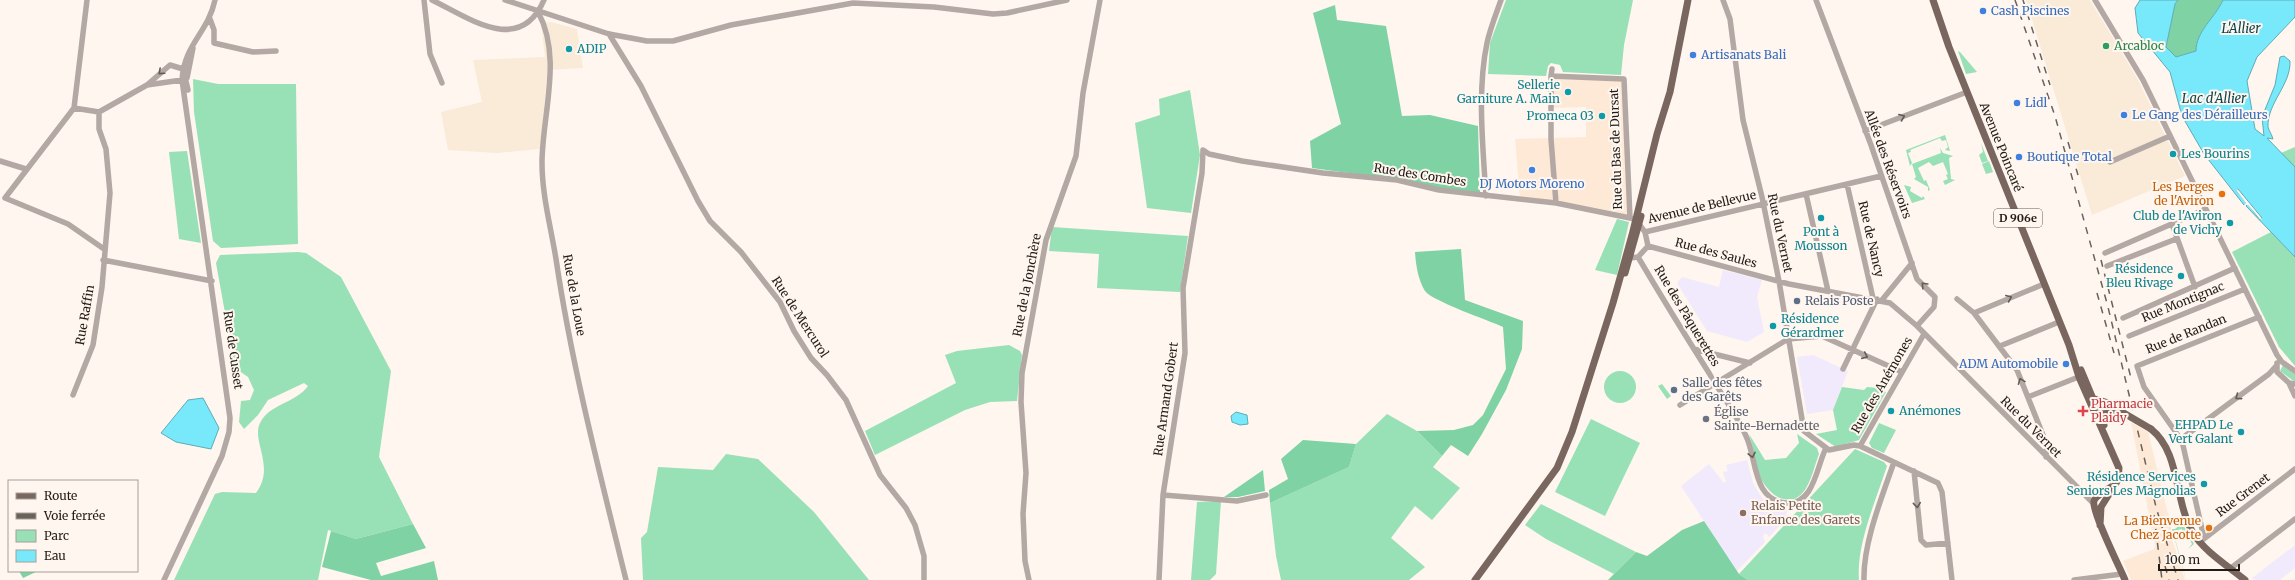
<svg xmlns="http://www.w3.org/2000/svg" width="2295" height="580" viewBox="0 0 2295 580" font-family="Merriweather,serif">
<rect width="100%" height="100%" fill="#fef6ef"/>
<path fill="#fde9d6" d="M1551,76L1624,79L1630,218L1520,199L1515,139L1586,137V107L1550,108Z
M2131,422L2148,432L2171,526V536L2185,580H2131L2123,561L2154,549L2155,546Z"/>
<path fill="#faebd8" d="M2026,0H2090L2137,78L2185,176L2092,215Z
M551,22L577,29L583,68L548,70L540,149L497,153L448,150L441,112L482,102L473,60L545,57L541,23Z"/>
<path fill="#f0eafc" d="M1723,270L1762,280L1757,297L1764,332L1747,342L1707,331L1677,283L1682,277L1719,287Z
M1813,355L1848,371L1833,410L1807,414L1797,357Z
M1747,460L1753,483L1762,498L1777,507L1788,509L1784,521L1769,537L1766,533L1763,536L1765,542L1737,571L1681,486L1709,464L1724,483L1726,482L1723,472L1728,471L1726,465Z
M2295,545V568L2280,580H2255L2252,578Z"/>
<path fill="#98e0b6" d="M1506,0H1633L1624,45L1621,75L1563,72L1560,65L1551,63L1548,66L1546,76L1488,74L1490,43Z
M1958,51L1960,52L1977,72L1966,74Z
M193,79L218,84H296L298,244L221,248L213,241L194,112Z
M1190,90L1200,155L1191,213L1147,208L1135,123L1160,115L1159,99Z
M1945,135L1950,151L1945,150L1948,147L1946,140L1942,141L1940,138L1910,150L1911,152L1908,153L1912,163L1910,166L1906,150Z
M1981,143L1988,161L1982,163L1979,155L1983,152Z
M2295,147V167L2281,153Z
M1940,148L1943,153L1953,156L1949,158L1951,179L1955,180L1945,185L1943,181L1948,179L1946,175L1948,174L1943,162L1933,166L1929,162L1918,168L1924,181L1926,180L1930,190L1928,191V187L1914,179L1916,177L1912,164L1941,153Z
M187,151L201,243L179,239L169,152Z
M1989,161L1993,172L1986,174L1982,164Z
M1904,185L1911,187L1910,191L1922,198L1923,196L1925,199L1912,203Z
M1617,219L1629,222L1617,275L1595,270Z
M1052,227L1188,236L1180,292L1097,288L1099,254L1049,251Z
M2271,232L2295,257V366L2279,347L2232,252Z
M298,252L306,253L341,277L391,371L379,457L413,524L356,539L328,530L318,580H174L215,494L222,492L256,493C276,467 251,441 260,423C269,404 296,403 308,386L304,383L268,400L258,415L244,429L239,422L241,401L250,400L254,390L248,377L235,368L216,263L220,255Z
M1009,345L1020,351L1022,355L1017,401L990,402L965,410L875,455L865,431L956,383L945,355L957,351Z
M2283,365L2295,374V382L2280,371Z
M1604 387a16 16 0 1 1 32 0a16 16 0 1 1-32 0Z
M1662,384L1671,396L1667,399L1658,386Z
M1842,387L1864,390L1867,387L1878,388L1886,392L1859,440L1836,447L1816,434L1837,430L1833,410Z
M1387,414L1417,431L1442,456L1433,467L1460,488L1432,520L1415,506L1391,538L1425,567L1409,580H1281L1276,556L1270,503L1349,467L1356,444Z
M1591,419L1640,443L1605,516L1555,492Z
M1879,423L1896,430L1884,453L1872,448L1869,443Z
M1749,434L1765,460L1786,458L1799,443L1797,434L1817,448L1819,454C1812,472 1807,508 1780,498C1772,495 1765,486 1761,479C1755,465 1754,448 1749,434Z
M1855,449L1884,462L1887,466C1876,500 1856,545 1859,580H1748L1739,574Z
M726,454L758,459L814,512L869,580H643L641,538L647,532L658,467L713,470Z
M1221,501L1216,574L1210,580H1191L1197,502Z
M1541,504L1636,552L1614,574L1546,539L1525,525Z
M2182,523L2194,544L2188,549L2192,544L2188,536L2184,537L2182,529L2178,530L2179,534L2174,535L2180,557L2184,556L2185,558L2181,560L2186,580L2172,529H2175Z"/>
<path fill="#7ed2a3" d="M2178,0H2223C2215,18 2196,31 2196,51L2176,57L2166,47L2175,4Z
M1335,5L1337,20L1386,26L1402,116L1430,115L1478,126L1480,193L1440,189L1413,182L1312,168L1310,141L1341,124L1313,13Z
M1461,249L1465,300L1523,321L1522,349L1506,390L1482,434L1468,456L1451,445L1442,456L1417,431L1454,430L1473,425L1483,415L1506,369L1503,327C1488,320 1432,301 1425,291C1418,279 1416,266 1415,252Z
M1303,440L1356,444L1349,467L1270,503L1269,490L1288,479L1281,459Z
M1263,470L1265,491L1238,497H1224Z
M1704,521L1739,574L1748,580H1608L1636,552L1647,556L1682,530Z
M413,524L426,548L376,563L381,576L434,561L438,580H371L322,567L331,531L356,539Z
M19,571H38L23,578Z"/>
<path fill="#77e9fb" stroke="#5eacb6" d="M2140,0H2178L2175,4L2166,47L2176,57L2196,51C2196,31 2215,18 2223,0H2295V17L2257,57L2247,81L2255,129L2264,136L2262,117L2275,85L2280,57L2284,56L2290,61C2291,85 2267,103 2268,127C2269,131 2272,135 2273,139L2267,138L2295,167V257L2246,206L2248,204L2260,220L2262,218L2238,189L2236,190L2247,203L2244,205L2204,154L2182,116L2170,72L2138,33L2135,8Z
M203,398L219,428L211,449L176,442L161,433L188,400Z
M1236,412L1247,415L1248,424L1240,425L1232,422L1231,416Z"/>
<path fill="#fef6ef" d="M2237,189L2262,219L2261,220L2248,205H2244L2246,203L2236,190Z"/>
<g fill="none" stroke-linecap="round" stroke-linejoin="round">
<path stroke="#b3a8a4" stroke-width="5.5" d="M424,0L430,54L442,83
M432,0C469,18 520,56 544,0
M505,0L609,34L647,41H673L731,25L853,3L934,7L993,14L1007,13L1067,0
M1723,0L1730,19L1743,120L1762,197L1779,281L1804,431L1829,450L1854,445L1860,446L1938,483L1942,492L1952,580
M1816,0L1871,145L1917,279L1935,297L1934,307L1917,326
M2095,0L2143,80L2277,355L2282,362L2295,371
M538,12C563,57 542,115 542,163C542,195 551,228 556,259C572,367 600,474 626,580
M210,19L214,30V43L253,52L276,51
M609,34L641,86L698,201L710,221L741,252L780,302L794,331L811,358L827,375L846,400L880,475L906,508L915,525L924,556V580
M1551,76L1552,69
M187,78L193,48
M147,85L182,80L184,77
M74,108L5,198L68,224L104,249
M74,108L99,112L147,85L170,65L183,69L188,90
M74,108L87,0
M1865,131L1967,92
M0,161L26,169
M2110,162L2170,136
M1847,184L1873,298
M1806,194L1828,291
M1486,196C1483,148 1477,90 1487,43C1490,29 1496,14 1501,0
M1556,203L1551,139V76L1624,79L1630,218
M2172,224L2195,287
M1645,232L1881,176
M1648,246L1789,284L1890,303L1917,326L2094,504
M2105,253L2206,209
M1638,257C1661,296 1685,335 1709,373C1721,394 1736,414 1746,436C1757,458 1752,501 1787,503C1814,505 1817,465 1826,448
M103,260L212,281
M2107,266L2176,239
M1957,299L1974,313L2017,370L2047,445L2046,457
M1882,300L1912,263
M1974,313L2044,284
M2123,318L2235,268
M2129,336L2245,289
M2000,346L2059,322
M1694,349L1750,363
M2277,363V372L2289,383L2295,384
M1843,369L1877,299
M2289,383L2295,396
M73,395L93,345L102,287L110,193L106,149L99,129V112
M2028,397L2081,376
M1680,405L1788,339L1822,336L1902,372
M2182,441L2185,436L2269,374L2277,365
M1860,446L1924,334
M1914,471L1921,540L1926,545L1948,543
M1163,495L1237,501L1266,495
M2204,538L2182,441L2144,387L2137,366L2259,317
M2201,541L2295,469
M2231,568L2295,519
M164,580L222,456L229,432L230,418L182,80C184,44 208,33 215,0
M1029,580L1025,561L1023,514L1026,473L1021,402L1022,373L1046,240L1076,156L1083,93L1100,0
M1159,580L1163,495L1185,353L1183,288L1202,173L1203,150L1209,154L1242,161L1323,173L1397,180L1439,190L1556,203L1635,219L1645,232L1648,246L1638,257L1630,258L1629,254
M1864,580C1863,543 1882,497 1894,462
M2074,580L2122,574"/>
<path stroke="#79665f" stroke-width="7" d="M1933,0L1949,47L2069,345L2079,377L2119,468L2118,480L2101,507L2100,525
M1625,273L1641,216
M2081,370L2104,425
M2095,399L2112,404L2122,412
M2101,414L2122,412
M2151,429C2181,453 2174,501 2193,533C2204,551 2228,566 2245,580
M2111,487C2107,490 2095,496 2094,501C2091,510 2120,568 2125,580
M1475,580L1557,468L1572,432L1613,303L1632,235L1657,134L1670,92L1688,0"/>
<path stroke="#69625c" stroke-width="1.5" stroke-dasharray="7 7" stroke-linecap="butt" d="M2015,0L2055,116L2078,199L2108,307L2156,507L2178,580
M2023,0L2050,85
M2068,142L2078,175
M2101,260L2132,382
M2097,293L2114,353
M2154,515L2162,580
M2165,566L2169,580"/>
<path stroke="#79665f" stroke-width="7" d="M2122,412L2151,429"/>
</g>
<defs><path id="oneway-chevron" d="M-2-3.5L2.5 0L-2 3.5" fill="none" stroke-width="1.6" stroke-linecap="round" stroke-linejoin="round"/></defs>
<g stroke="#645b56">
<use href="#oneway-chevron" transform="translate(161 72) rotate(138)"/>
<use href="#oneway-chevron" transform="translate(1902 117) rotate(-21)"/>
<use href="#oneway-chevron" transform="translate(1924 285) rotate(-135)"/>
<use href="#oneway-chevron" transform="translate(2009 298) rotate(-22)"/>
<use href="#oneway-chevron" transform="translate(1865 356) rotate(24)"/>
<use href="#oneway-chevron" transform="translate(2021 381) rotate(-111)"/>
<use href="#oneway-chevron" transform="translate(2238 397) rotate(143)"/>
<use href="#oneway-chevron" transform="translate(1752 455) rotate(78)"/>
<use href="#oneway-chevron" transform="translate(1917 505) rotate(84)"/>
</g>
<g fill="#3f7fe0" stroke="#fef6ef" stroke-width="1.5">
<circle cx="1983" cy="11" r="4"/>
<circle cx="1693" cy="55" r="4"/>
<circle cx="2017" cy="103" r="4"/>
<circle cx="2124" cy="115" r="4"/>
<circle cx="2019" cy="157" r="4"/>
<circle cx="1532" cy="170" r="4"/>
<circle cx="2066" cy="364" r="4"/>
</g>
<circle fill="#2e9e5b" stroke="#fef6ef" stroke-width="1.5" cx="2106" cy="46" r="4"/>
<g fill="#0f9aa8" stroke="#fef6ef" stroke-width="1.5">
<circle cx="569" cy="49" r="4"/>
<circle cx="1568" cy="92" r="4"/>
<circle cx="1602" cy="116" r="4"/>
<circle cx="2173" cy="154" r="4"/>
<circle cx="1821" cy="218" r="4"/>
<circle cx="2230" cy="223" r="4"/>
<circle cx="2181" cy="276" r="4"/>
<circle cx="1773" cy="326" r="4"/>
<circle cx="1891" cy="411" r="4"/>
<circle cx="2241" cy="432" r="4"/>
<circle cx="2204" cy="484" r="4"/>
</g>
<g fill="#e8710a" stroke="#fef6ef" stroke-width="1.5">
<circle cx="2222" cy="194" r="4"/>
<circle cx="2209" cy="528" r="4"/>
</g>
<g fill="#5c6f8a" stroke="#fef6ef" stroke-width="1.5">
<circle cx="1797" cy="301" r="4"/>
<circle cx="1674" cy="390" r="4"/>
</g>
<path fill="#e0444e" stroke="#fef6ef" stroke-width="1.5" d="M2081 405h4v4h4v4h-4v4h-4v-4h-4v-4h4z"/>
<circle fill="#6b7280" stroke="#fef6ef" stroke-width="1.5" cx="1706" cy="419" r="4"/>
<circle fill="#8d6e63" stroke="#fef6ef" stroke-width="1.5" cx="1743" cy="513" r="4"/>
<g text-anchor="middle" stroke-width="4" stroke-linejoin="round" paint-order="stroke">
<rect fill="#fef6ef" stroke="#655d57" stroke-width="1" x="1994" y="209" width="48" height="18" rx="3"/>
<g font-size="11" font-weight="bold" fill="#231c16">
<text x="2018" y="222">D 906e</text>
</g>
<g font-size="12" fill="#366cbe" stroke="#fef6ef" text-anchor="start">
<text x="1991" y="15">Cash Piscines</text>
<text x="1701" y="59">Artisanats Bali</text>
<text x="2025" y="107">Lidl</text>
<text x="2132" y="119">Le Gang des Dérailleurs</text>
<text x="2027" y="161">Boutique Total</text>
<text x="1532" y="188" text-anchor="middle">DJ Motors Moreno</text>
<text x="2058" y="368" text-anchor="end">ADM Automobile</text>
</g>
<g font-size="12" fill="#27864d" stroke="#fef6ef" text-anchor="start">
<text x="2114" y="50">Arcabloc</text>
</g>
<g font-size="12" fill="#0d838f" stroke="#fef6ef" text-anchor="end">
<text x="577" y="53" text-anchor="start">ADIP</text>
<text x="1560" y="89">Sellerie<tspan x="1560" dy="14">Garniture A. Main</tspan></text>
<text x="1594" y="120">Promeca 03</text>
<text x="2181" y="158" text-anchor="start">Les Bourins</text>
<text x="2222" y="220">Club de l'Aviron<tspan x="2222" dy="14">de Vichy</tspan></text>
<text x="1821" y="236" text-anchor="middle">Pont à<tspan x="1821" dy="14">Mousson</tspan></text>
<text x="2173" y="273">Résidence<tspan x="2173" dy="14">Bleu Rivage</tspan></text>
<text x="1781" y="323" text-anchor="start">Résidence<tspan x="1781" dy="14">Gérardmer</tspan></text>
<text x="1899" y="415" text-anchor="start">Anémones</text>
<text x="2233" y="429">EHPAD Le<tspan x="2233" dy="14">Vert Galant</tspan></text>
<text x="2196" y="481">Résidence Services<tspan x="2196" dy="14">Seniors Les Magnolias</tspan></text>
</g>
<g font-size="12" fill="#231c16" stroke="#fef6ef">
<text transform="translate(2001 147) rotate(68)" y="4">Avenue Poincaré</text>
<text transform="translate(1616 149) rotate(-92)" y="4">Rue du Bas de Dursat</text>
<text transform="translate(1888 164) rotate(70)" y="4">Allée des Réservoirs</text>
<text transform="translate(1420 175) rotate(9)" y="4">Rue des Combes</text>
<text transform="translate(1702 207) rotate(-13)" y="4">Avenue de Bellevue</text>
<text transform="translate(1780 233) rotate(78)" y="4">Rue du Vernet</text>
<text transform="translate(1871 239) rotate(77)" y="4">Rue de Nancy</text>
<text transform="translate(1716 253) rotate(15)" y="4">Rue des Saules</text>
<text transform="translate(1027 285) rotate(-79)" y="4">Rue de la Jonchère</text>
<text transform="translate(574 295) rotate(80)" y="4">Rue de la Loue</text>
<text transform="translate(2183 302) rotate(-22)" y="4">Rue Montignac</text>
<text transform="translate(85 315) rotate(-80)" y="4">Rue Raffin</text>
<text transform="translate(1687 316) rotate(59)" y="4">Rue des Pâquerettes</text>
<text transform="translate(800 317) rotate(57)" y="4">Rue de Mercurol</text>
<text transform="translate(2186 334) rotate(-22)" y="4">Rue de Randan</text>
<text transform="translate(233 350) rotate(82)" y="4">Rue de Cusset</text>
<text transform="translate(1882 385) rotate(-60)" y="4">Rue des Anémones</text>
<text transform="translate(1166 399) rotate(-82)" y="4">Rue Armand Gobert</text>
<text transform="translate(2031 427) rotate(45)" y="4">Rue du Vernet</text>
<text transform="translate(2243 495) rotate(-37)" y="4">Rue Grenet</text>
</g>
<g font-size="12" fill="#c56008" stroke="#fef6ef" text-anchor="end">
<text x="2214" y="191">Les Berges<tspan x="2214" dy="14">de l'Aviron</tspan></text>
<text x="2201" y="525">La Bienvenue<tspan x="2201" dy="14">Chez Jacotte</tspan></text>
</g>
<g font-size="12" fill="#4e5e75" stroke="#fef6ef" text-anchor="start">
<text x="1805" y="305">Relais Poste</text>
<text x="1682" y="387">Salle des fêtes<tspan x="1682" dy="14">des Garêts</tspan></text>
</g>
<g font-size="12" fill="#be3a42" stroke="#fef6ef" text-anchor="start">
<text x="2091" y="408">Pharmacie<tspan x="2091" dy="14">Plaidy</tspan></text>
</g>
<g font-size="12" fill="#5b616d" stroke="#fef6ef" text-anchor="start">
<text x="1714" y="416">Église<tspan x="1714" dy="14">Sainte-Bernadette</tspan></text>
</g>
<g font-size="12" fill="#785e54" stroke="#fef6ef" text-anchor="start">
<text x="1751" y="510">Relais Petite<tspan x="1751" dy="14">Enfance des Garets</tspan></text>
</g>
<g font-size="13" font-style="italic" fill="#0f444b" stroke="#fef6ef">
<text x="2241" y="33">L'Allier</text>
<text x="2214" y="103">Lac d'Allier</text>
</g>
</g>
<rect x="8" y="480" width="130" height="92" fill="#fef6ef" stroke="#a69f98"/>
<rect x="16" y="493" width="20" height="6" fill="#79665f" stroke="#a69f98"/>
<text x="44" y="500" font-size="12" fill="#231c16">Route</text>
<rect x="16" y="513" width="20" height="6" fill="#69625c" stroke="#a69f98"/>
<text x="44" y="520" font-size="12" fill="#231c16">Voie ferrée</text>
<rect x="16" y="530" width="20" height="12" fill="#98e0b6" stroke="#a69f98"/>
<text x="44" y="540" font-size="12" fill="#231c16">Parc</text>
<rect x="16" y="550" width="20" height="12" fill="#77e9fb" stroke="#a69f98"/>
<text x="44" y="560" font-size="12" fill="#231c16">Eau</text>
<path d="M2159 564v6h80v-6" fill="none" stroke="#231c16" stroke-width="2"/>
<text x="2165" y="564" font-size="12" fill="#231c16" stroke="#fef6ef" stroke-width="3" paint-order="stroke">100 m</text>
</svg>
